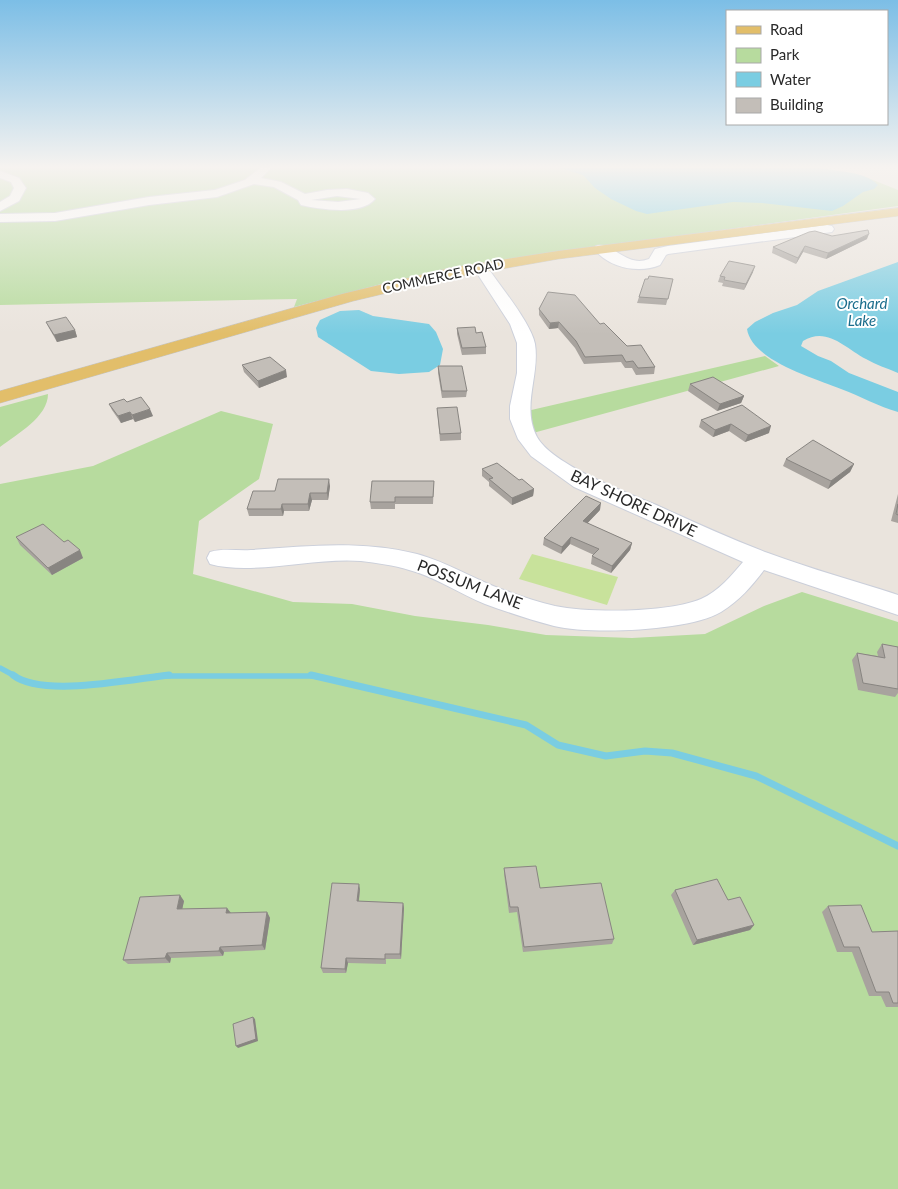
<svg xmlns="http://www.w3.org/2000/svg" width="898" height="1189" viewBox="0 0 898 1189" font-family="Lato,sans-serif">
<rect width="100%" height="100%" fill="#eae4dd"/>
<path fill="#b7db9e" d="M0,168H820L863,176L898,190V206L488,262L389,282L294,307L297,299L0,305Z
M765,356L779,366L533,433L527,411Z
M48,394C48,417 17,434 0,447V407Z
M221,411L273,424L259,479L199,521L193,574L293,602L352,604L415,616L488,625L546,635L632,638L705,634L764,606L802,592L898,622V1189H0V484L93,466Z"/>
<path fill="#c8e29b" d="M532,554L618,577L607,605L519,579Z"/>
<path fill="#7acde2" d="M560,168H820C838,172 865,171 878,185L874,189L863,192L843,206L832,211L762,203L733,202L647,214L636,211L611,199L595,188L583,175Z
M898,262V373C887,368 876,365 866,359C845,348 827,326 803,341L801,346L818,356L831,361L849,373L898,392V412C879,407 860,396 841,389C815,378 752,361 747,329L755,322L773,313L797,305L818,291Z
M359,310L373,316L429,324L436,332L443,349L440,365L429,372L399,374L371,371L318,337L316,328L320,320L340,311Z"/>
<g fill="none" stroke-linecap="round" stroke-linejoin="round">
<path stroke="#7acde2" stroke-width="5.5" d="M0,668L15,676
M157,676H316"/>
<path stroke="#7acde2" stroke-width="7" d="M13,675C42,698 132,679 169,675
M311,675L526,725L558,745L606,756L645,751L672,753L756,776L898,846"/>
<g stroke="#cbcfda" stroke-width="2">
<path id="minor" d="M260,168H271L261,178L281,182L305,194L327,190L347,189L368,193L375,199C361,216 319,209 301,205L298,200L274,187L254,184L217,197L149,205L55,221L0,222V214L55,213L149,197L215,190L245,180ZM337,196L361,199L338,202L311,200Z
M0,171L19,178L26,188L19,201L0,211V202L10,196L14,188L11,182L0,178Z
M827,225L832,226L834,229L832,232L668,254L666,255L660,265C639,274 609,268 594,249L596,246C614,242 626,268 649,259L655,249L668,246Z
M480,263L485,264C498,283 531,323 535,344C540,376 521,406 537,437C552,464 624,492 654,504C692,521 730,539 768,553C811,569 855,581 898,595V615L764,570C751,587 740,600 721,612C689,631 591,635 554,626C531,620 507,612 485,604C460,594 436,577 409,570C394,565 376,563 361,561C314,557 253,576 210,564L207,558L210,552C224,548 237,551 251,550C308,546 361,540 417,554C447,562 475,580 504,590C520,596 538,602 555,606C589,613 668,613 701,599C719,591 731,576 743,562L574,487L531,456L518,439L510,419V406L517,373V343L510,324L473,267L475,264Z"/>
</g>
<g stroke="#c3c3c3" stroke-width="1">
<path id="major" d="M898,208V216L558,259L450,278L353,301L0,403V391L342,294L450,268L558,251Z"/>
</g>
<use href="#minor" fill="#fff" fill-rule="evenodd"/>
<use href="#major" fill="#e2be6a" fill-rule="evenodd"/>
</g>
<path fill="#a8a39e" d="M832,236L867,239L826,259L803,252L796,264L772,253L773,247Z
M753,272L744,290L722,286L723,283L718,282L720,276Z
M673,279L666,305L637,303L639,297Z
M539,309L600,324L627,346L655,367L654,374L636,375L632,368H625L621,362L584,364L575,348L558,328L549,329L539,315Z
M46,322L75,330L77,337L57,342L49,328Z
M457,328L476,333L486,347V354L462,355L457,334Z
M242,365L287,377L259,388L244,372Z
M438,366L467,391L466,397L442,398L438,373Z
M690,384L744,396L741,403L717,411L688,391Z
M127,402L153,416L135,422L133,419L121,423L112,410L109,404Z
M742,405L769,433L745,442L729,431L713,437L699,427L701,420Z
M437,408L461,433V440L440,441Z
M786,459L854,464L850,472L828,489L783,466Z
M482,469L519,480L534,489L533,496L512,505L489,486V482L482,476Z
M434,481L433,504H395V509H371L370,502Z
M330,486L328,500H312L309,511H284L283,516H249L247,509L275,491Z
M898,494V523L891,521Z
M600,510L587,523L632,543L630,550L611,573L591,564L592,556L594,555L570,544L561,554L543,545L544,538Z
M16,537L64,542L83,558L52,575L20,545Z
M882,644L898,647V693L895,697L858,690L852,660L857,653L878,656L877,652Z
M504,868L540,888L614,939L612,944L523,952L517,912L509,913L504,874Z
M360,889L359,901L403,903L404,908L401,959H386V964L348,963L346,973H323L321,968Z
M675,890L728,900L754,925L750,930L693,945L671,895Z
M184,901L182,909L230,913L267,912L270,918L265,950L224,952L223,956L171,958L170,963L128,964L123,960Z
M828,906L872,932L898,931V1007H886L881,996H869L852,952H837L822,912Z"/>
<path fill="#888581" d="M869,234L867,239L826,259L828,253Z
M805,246L803,252L796,264L798,258Z
M755,266L753,272L744,290L746,284Z
M559,322L558,328L549,329L550,323Z
M75,330L77,337L57,342L54,335Z
M286,370L287,377L259,388L258,381Z
M744,396L741,403L717,411L720,404Z
M150,409L153,416L135,422L132,415Z
M130,412L133,419L121,423L118,416Z
M731,424L729,431L713,437L715,430Z
M771,426L769,433L745,442L748,435Z
M854,464L850,472L828,489L831,481Z
M329,479L330,486L328,500L327,493Z
M534,489L533,496L512,505V498Z
M310,493L312,500L309,511L308,504Z
M601,503L600,510L582,529L583,521Z
M282,504L284,511L283,516L281,509Z
M571,537L570,544L561,554L562,547Z
M632,543L630,550L611,573L612,566Z
M80,550L83,558L52,575L48,568Z
M359,884L360,889L358,907L357,901Z
M180,895L184,901L181,915L177,909Z
M403,903L404,908L401,959L400,954Z
M227,908L231,913H226Z
M267,912L270,918L265,950L262,945Z
M754,925L750,930L693,945L697,940Z
M220,947L224,952L223,956L219,951Z
M167,953L171,958L170,963L165,958Z
M346,958L348,963L346,973L345,969Z
M253,1017L255,1019L258,1041L238,1048L236,1046Z"/>
<path fill="#c3beb8" stroke="#888581" d="M868,230L869,234L828,253L805,246L798,258L773,247L809,232L815,231L832,236Z
M729,261L755,266L746,284L724,280L725,277L720,276Z
M649,276L673,279L668,299L639,297L645,279H648Z
M548,292L575,295L600,324L604,323L627,346L641,345L655,367L638,368L633,361L626,362L622,355L585,357L576,341L559,322L550,323L539,309Z
M66,317L75,330L54,335L46,322Z
M475,327L476,333L482,332L486,347L462,348L457,328Z
M270,357L286,370L258,381L242,365Z
M438,366H462L467,391H442Z
M713,377L744,396L720,404L690,384Z
M141,397L150,409L132,415L130,412L118,416L109,404L124,399L127,402Z
M742,405L771,426L748,435L731,424L715,430L701,420Z
M457,407L461,433L440,434L437,408Z
M813,440L854,464L831,481L786,459Z
M497,463L519,480L522,479L534,489L512,498L489,479L493,478L482,469Z
M278,479H329L327,493H310L308,504H282L281,509H247L253,491H275Z
M372,481H434L433,497H395V502H370Z
M586,496L601,503L583,521L632,543L612,566L592,556L599,549L571,537L562,547L544,538Z
M898,504V515L896,514Z
M43,524L64,542L68,540L80,550L48,568L16,537Z
M882,644L898,647V689L863,683L857,653L885,658Z
M536,866L540,888L601,883L614,939L524,947L518,907H510L504,868Z
M717,879L728,900L740,897L754,925L697,940L675,890Z
M332,883L359,884L357,901L403,903L400,954H385V959L346,958L345,969L321,968Z
M180,895L177,909L227,908L226,913L267,912L262,945L220,947L219,951L167,953L165,958L123,960L140,897Z
M861,905L872,932L898,931V1003H893L889,992H876L859,947H844L828,906Z
M253,1017L256,1039L236,1046L233,1024Z"/>
<linearGradient id="sky" x2="0" y2="1"><stop stop-color="#7cbee6"/><stop offset="0.5" stop-color="#f6f3f0"/><stop offset="1" stop-color="#f6f3f0" stop-opacity="0"/></linearGradient>
<rect width="898" height="334" fill="url(#sky)"/>
<g text-anchor="middle" stroke-width="4" stroke-linejoin="round" paint-order="stroke">
<g font-size="14" fill="#292929" stroke="#fff">
<text transform="translate(443 276) rotate(-12)" y="5">COMMERCE ROAD</text>
</g>
<g font-size="15" font-style="italic" fill="#1b6d8c" stroke="#fff">
<text x="862" y="309">Orchard<tspan x="862" dy="17">Lake</tspan></text>
</g>
<g font-size="16" fill="#292929" stroke="#fff">
<text transform="translate(634 503) rotate(25)" y="6">BAY SHORE DRIVE</text>
<text transform="translate(470 584) rotate(21)" y="6">POSSUM LANE</text>
</g>
</g>
<rect x="726" y="10" width="162" height="115" fill="#ffffff" stroke="#a9a9a9"/>
<rect x="736" y="26" width="25" height="8" fill="#e2be6a" stroke="#a9a9a9"/>
<text x="770" y="35" font-size="15" fill="#292929">Road</text>
<rect x="736" y="48" width="25" height="15" fill="#b7db9e" stroke="#a9a9a9"/>
<text x="770" y="60" font-size="15" fill="#292929">Park</text>
<rect x="736" y="72" width="25" height="15" fill="#7acde2" stroke="#a9a9a9"/>
<text x="770" y="85" font-size="15" fill="#292929">Water</text>
<rect x="736" y="98" width="25" height="15" fill="#c3beb8" stroke="#a9a9a9"/>
<text x="770" y="110" font-size="15" fill="#292929">Building</text>
</svg>
